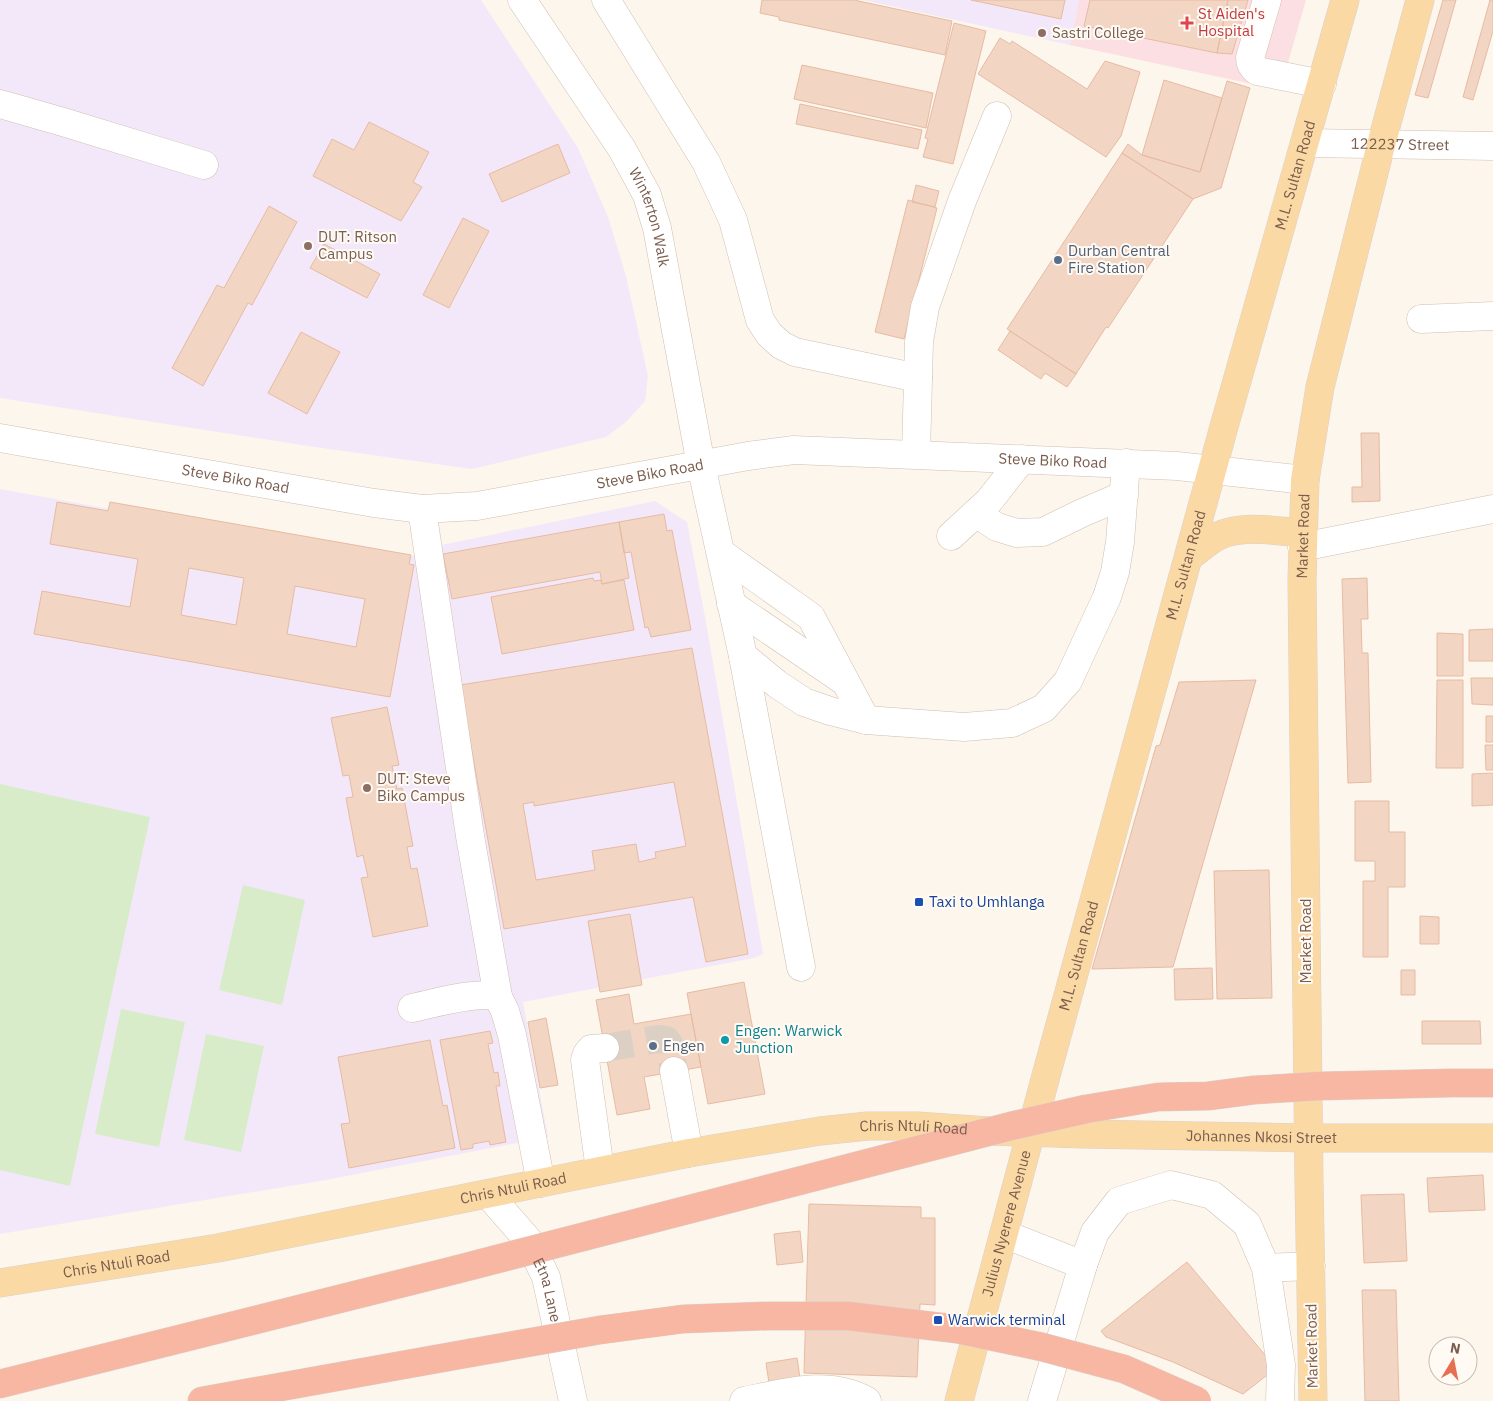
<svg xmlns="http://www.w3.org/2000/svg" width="1493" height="1401" viewBox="0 0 1493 1401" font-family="'IBM Plex Sans',sans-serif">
<rect width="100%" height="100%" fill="#fdf6ec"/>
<path fill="#f3e8fa" d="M0,0H481L578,148L608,217L626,276L648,376L645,401L627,421L606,437L472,469L308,446L0,398Z
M863,0H1079L1070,45Z
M0,489L402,562L427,548L655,501L687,522L706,622L763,954L754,958L523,1002L548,1137L326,1180L0,1234Z"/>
<path fill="#fbdfe3" d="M1079,0H1306L1280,90L1070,45Z"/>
<path fill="#d8ecc9" d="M0,784L150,817L70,1186L0,1170Z
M243,885L305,900L282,1005L219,990Z
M121,1009L185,1022L159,1147L95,1134Z
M206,1034L264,1046L241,1152L184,1140Z"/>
<path fill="#f3d5c3" stroke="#e6bba3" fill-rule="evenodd" d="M762,0H854L952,21L945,55L779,20V17L760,13Z
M971,0H1065L1061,19Z
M1090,0H1228L1217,53L1084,26Z
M1228,0H1248L1232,54L1217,53Z
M1443,0H1456L1428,98L1415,95Z
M1490,0H1493V31L1473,100L1463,97Z
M954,23L986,31L953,164L923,157L928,139L925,138Z
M1000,38L1010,44L1012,41L1087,89L1105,61L1140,72L1121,136L1106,157L978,74Z
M802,65L933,93L926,128L794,99Z
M1164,80L1222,98L1200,172L1142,155Z
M1227,81L1250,88L1221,188L1193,199L1122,153L1128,144L1142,155L1200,172Z
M800,104L922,130L918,149L796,124Z
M369,122L429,152L413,182L422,187L401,221L313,176L332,139L354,150Z
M558,144L570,173L502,202L489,174Z
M1122,153L1193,199L1108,328L1106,327L1076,374L1007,329Z
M916,185L939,191L935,207L912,202Z
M908,200L937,208L904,339L875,332Z
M269,206L297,222L252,305L248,303L203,386L172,368L217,285L224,288Z
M463,218L489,231L449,308L423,295Z
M324,244L380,274L367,298L310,268Z
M1010,331L1076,374L1067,387L1045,373L1041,379L998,350Z
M301,332L340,352L307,414L268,393Z
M1361,433H1379L1380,501L1352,502V487H1362Z
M57,502L108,511L110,502L411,555L409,564L414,565L390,697L34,634L42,591L130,607L138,559L50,544ZM189,568L244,578L236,625L181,615ZM295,586L365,599L356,647L287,634Z
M664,514L667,531L672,530L691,630L651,637L648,627L645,628L631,552L624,553L619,522Z
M619,522L629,578L602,584L600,572L452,599L443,554Z
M593,578L594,581L601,580L602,584L624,580L634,630L502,654L491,597Z
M1367,578L1368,619H1361L1362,653H1368L1371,782L1348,783L1342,579Z
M1493,629V661H1469V630Z
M1437,633L1463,634V676H1437Z
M692,648L748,954L706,962L693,897L504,929L460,685ZM674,782L686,846L655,852L656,858L639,862L636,844L592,851L595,870L536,880L523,804L534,802V806Z
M1471,678H1493V705L1472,704Z
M1256,680L1173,967L1092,969L1156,746L1160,745L1179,682Z
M1437,680H1463V768H1436Z
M387,707L399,765L392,766L397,789L402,788L413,846L407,847L411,869L417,868L428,926L373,937L361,878L368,877L363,855L357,857L346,798L353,797L349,775L343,776L331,718Z
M1486,716H1493V742H1486Z
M1485,745H1493V770H1486Z
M1493,773V805L1472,806V774Z
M1355,801H1389V832H1405V887H1388V957H1363V881H1375V861H1355Z
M1269,870L1272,998L1217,999L1214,871Z
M630,914L642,985L600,992L588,921Z
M1420,916L1439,917V944H1420Z
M1212,968L1213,999L1175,1000L1174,969Z
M1401,970H1415V995H1401Z
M744,982L765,1094L708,1104L687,993Z
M629,994L634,1024L691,1014L701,1067L644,1077L650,1109L617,1115L596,1000Z
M546,1018L558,1085L540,1088L528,1022Z
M1422,1021H1480L1481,1044H1422Z
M490,1031L493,1043L488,1044L494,1073L498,1072L500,1086H496L506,1142L490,1145L489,1141L473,1144V1148L461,1150L440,1040Z
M430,1040L443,1106L447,1105L455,1148L349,1168L341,1124L350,1123L338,1057Z
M1483,1175L1485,1210L1429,1212L1427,1178Z
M1404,1194L1407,1261L1364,1263L1361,1195Z
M809,1204L921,1207V1218H935V1305L920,1304L917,1377L804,1373Z
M800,1231L803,1262L777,1265L774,1234Z
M1187,1262L1276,1368L1243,1394L1173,1362L1106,1337L1101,1331Z
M1362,1290H1396L1399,1401H1365Z
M797,1358L800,1378L769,1383L766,1363Z"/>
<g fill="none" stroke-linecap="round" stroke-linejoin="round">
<path stroke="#dcd0c4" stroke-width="28" stroke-dasharray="28 14" stroke-linecap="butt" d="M605,1048L658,1039L666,1040L669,1044L674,1071"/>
<g stroke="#d1beb0" stroke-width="29">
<g id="minor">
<path id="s1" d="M522,0L622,149L647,195L657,228L701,465L743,656L801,967"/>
<path d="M606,0L706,162L733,220L760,320L769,334L781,345L795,352L918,378"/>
<path d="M1267,0L1250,58C1250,64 1252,67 1257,71L1322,84"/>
<path d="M0,104L63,122L204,165"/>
<path id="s2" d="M1306,143L1493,146"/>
<path d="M1421,319L1493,316"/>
<path id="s3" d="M0,438L374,503L422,509L477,506L748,456L794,450L1177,466L1305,480"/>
<path d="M916,454L919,342L925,307L962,201L997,116"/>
<path d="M422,509L470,836L498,997"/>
<path d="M976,513L997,527L1017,533L1043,532L1082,513L1124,495"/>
<path d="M951,536L989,501L1022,459"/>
<path d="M1302,547L1493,509"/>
<path d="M721,553L811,617L866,720"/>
<path d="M731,604L844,681"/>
<path d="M743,656L777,684L804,702L830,711L866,720L964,727L1012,723L1044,708L1068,681L1107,597L1115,572L1120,542L1126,463"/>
<path d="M412,1008C432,1004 480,990 498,997L505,1011L512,1035L541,1183"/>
<path d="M674,1071L689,1153"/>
<path d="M600,1170L585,1060L587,1054L591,1049L605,1048"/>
<path id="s4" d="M488,1194L528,1240L546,1277L573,1401"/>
<path d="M1004,1234L1083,1265"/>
<path d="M1266,1268L1311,1266"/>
<path d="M744,1401C784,1393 829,1379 867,1401"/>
<path d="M1042,1401L1083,1265L1095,1232L1119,1201L1171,1185L1212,1195L1247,1224L1266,1268L1281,1365L1280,1401"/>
</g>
</g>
<g stroke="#dad1cd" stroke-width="29">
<g id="major">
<path d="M1190,556C1199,550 1208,541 1218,536C1243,524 1276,531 1302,533"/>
<path id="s5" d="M0,1283L218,1248L689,1153L820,1131L868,1126H917L989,1131L1083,1134L1308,1138H1493"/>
<path id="s6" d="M959,1401L1047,1072L1225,423L1345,0"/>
<path id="s7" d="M1313,1401L1309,1182L1302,580L1305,480L1320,387L1381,145L1420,0"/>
</g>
</g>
<g stroke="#dad1cd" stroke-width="29">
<path id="highway" d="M0,1384L455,1270
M202,1401L470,1353"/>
</g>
<use href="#minor" stroke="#fff" stroke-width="28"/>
<use href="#major" stroke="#fbd9a5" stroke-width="28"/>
<use href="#highway" stroke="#f7b7a3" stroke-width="28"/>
<g stroke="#dad1cd" stroke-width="29" stroke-linecap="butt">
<path id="highway-bridge" d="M455,1270L1011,1126L1086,1109L1158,1097L1208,1096L1254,1090L1320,1086L1452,1083H1493
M470,1353L600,1330L683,1319L767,1316H848L957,1329L1042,1347L1124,1369L1197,1401"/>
</g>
<use href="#highway-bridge" stroke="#f7b7a3" stroke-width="28"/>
</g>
<path fill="#e0444e" stroke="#fffaf3" stroke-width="2" d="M1184.5 15.5h5v5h5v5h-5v5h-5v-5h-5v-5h5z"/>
<g fill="#8d6e63" stroke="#fffaf3" stroke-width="2">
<circle cx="1042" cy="33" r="5"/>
<circle cx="308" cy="246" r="5"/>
<circle cx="367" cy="788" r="5"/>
</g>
<g fill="#5c6f8a" stroke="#fffaf3" stroke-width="2">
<circle cx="1058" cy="260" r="5"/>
<circle cx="653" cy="1046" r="5"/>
</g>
<g fill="#1a4fb4" stroke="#fffaf3" stroke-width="2">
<rect x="914" y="897" width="10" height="10" rx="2.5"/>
<rect x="933" y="1315" width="10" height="10" rx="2.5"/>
</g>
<circle fill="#0f9aa8" stroke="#fffaf3" stroke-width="2" cx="725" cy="1040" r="5"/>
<g text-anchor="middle" stroke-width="4" stroke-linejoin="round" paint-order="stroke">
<g font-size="15" fill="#be3a42" stroke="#fffaf3" text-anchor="start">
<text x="1198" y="19">St Aiden's<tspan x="1198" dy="17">Hospital</tspan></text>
</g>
<g font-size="15" fill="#785e54" stroke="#fffaf3" text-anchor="start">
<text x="1052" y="38">Sastri College</text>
<text x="318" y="242">DUT: Ritson<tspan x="318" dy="17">Campus</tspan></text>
<text x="377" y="784">DUT: Steve<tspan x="377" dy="17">Biko Campus</tspan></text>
</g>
<g font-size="15" fill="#7a5c4d" stroke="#fffaf3">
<text dy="5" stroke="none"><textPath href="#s2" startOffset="94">122237 Street</textPath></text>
<text dy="5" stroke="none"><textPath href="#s6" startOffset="1271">M.L. Sultan Road</textPath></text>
<text dy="5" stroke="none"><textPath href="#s1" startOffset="254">Winterton Walk</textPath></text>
<text dy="5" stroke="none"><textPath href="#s3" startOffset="1064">Steve Biko Road</textPath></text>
<text dy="5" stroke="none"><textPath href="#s3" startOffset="659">Steve Biko Road</textPath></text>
<text dy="5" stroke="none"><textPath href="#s3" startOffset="239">Steve Biko Road</textPath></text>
<text dy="5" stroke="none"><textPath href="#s7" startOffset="865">Market Road</textPath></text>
<text dy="5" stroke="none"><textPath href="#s6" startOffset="866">M.L. Sultan Road</textPath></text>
<text transform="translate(1306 941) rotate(-90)" y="5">Market Road</text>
<text dy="5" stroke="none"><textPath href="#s6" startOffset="461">M.L. Sultan Road</textPath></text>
<text dy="5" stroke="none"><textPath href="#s5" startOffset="928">Chris Ntuli Road</textPath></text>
<text dy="5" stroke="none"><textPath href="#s5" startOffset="1276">Johannes Nkosi Street</textPath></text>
<text dy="5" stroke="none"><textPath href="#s5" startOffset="522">Chris Ntuli Road</textPath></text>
<text dy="5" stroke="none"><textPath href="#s6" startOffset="184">Julius Nyerere Avenue</textPath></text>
<text dy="5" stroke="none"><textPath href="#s5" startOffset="118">Chris Ntuli Road</textPath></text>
<text dy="5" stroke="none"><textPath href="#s4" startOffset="115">Etna Lane</textPath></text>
<text transform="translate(1312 1346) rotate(-91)" y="5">Market Road</text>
</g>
<g font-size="15" fill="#4e5e75" stroke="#fffaf3" text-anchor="start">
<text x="1068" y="256">Durban Central<tspan x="1068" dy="17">Fire Station</tspan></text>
<text x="663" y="1051">Engen</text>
</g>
<g font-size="15" fill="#164399" stroke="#fffaf3" text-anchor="start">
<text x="929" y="907">Taxi to Umhlanga</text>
<text x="948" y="1325">Warwick terminal</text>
</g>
<g font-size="15" fill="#0d838f" stroke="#fffaf3" text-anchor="start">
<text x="735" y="1036">Engen: Warwick<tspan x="735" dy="17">Junction</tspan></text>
</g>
</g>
<g transform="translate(1453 1361) rotate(10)"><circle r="24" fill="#fffaf3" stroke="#cabbb1"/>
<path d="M0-4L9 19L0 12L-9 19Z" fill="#e76f51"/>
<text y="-8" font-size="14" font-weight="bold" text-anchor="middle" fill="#7a5c4d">N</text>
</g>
</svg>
